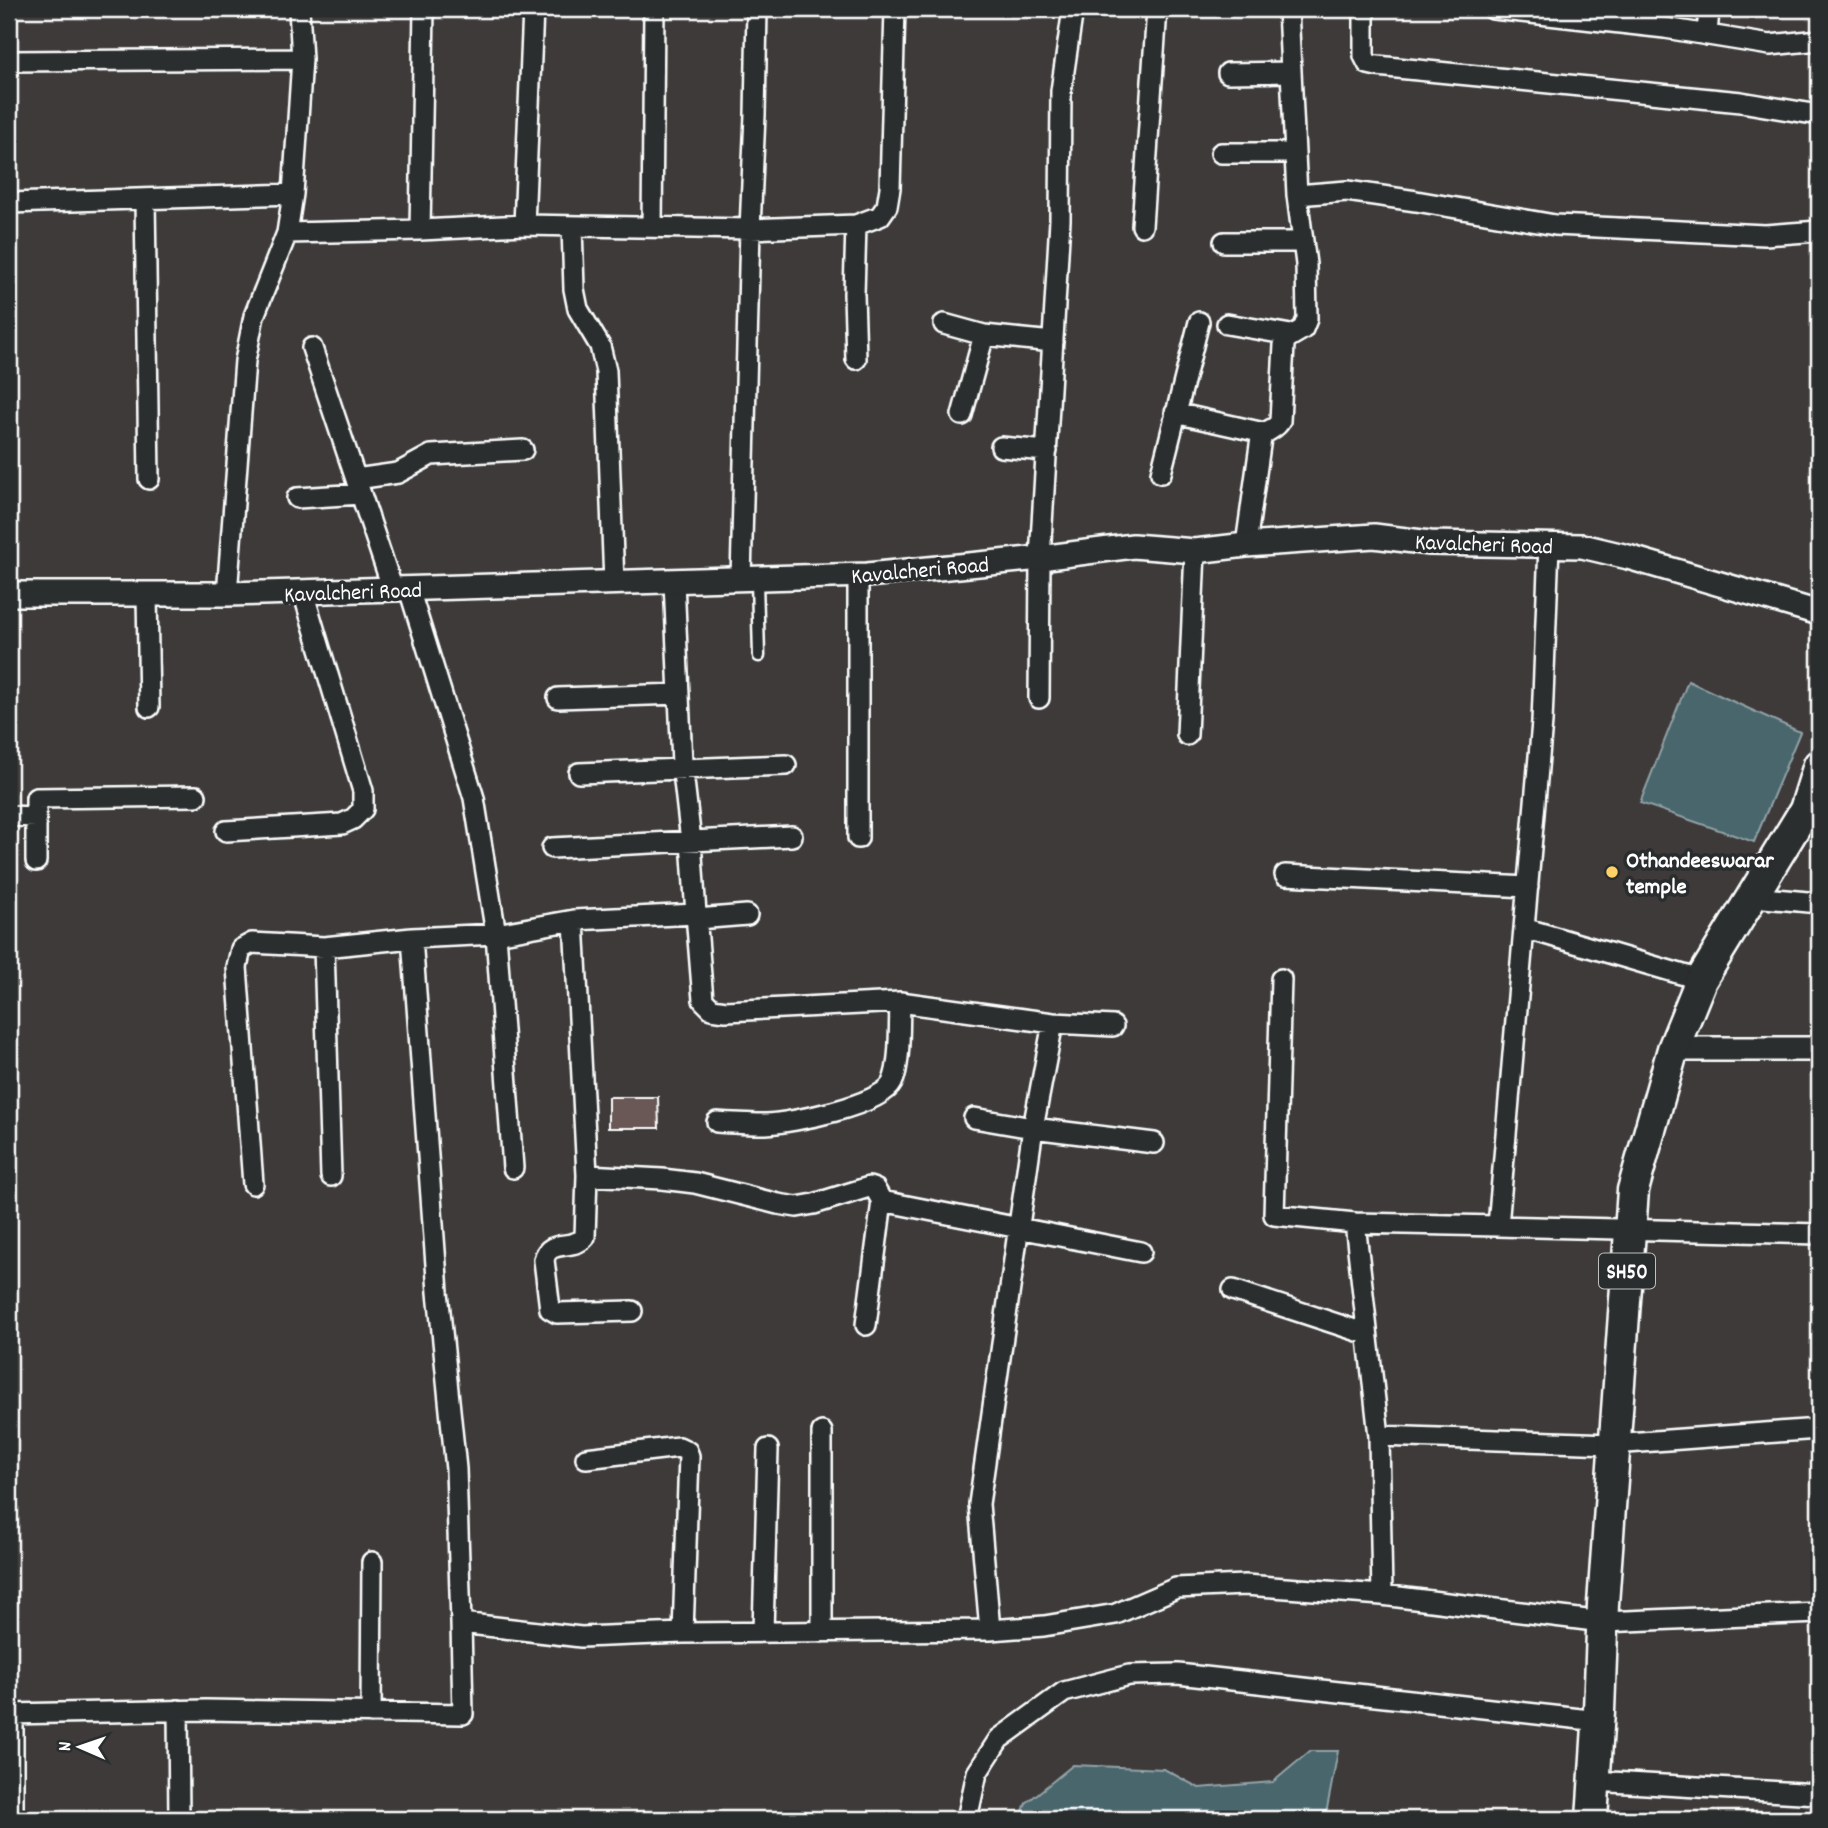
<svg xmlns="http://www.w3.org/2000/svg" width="1828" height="1828" viewBox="0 0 1828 1828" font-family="Dekko,sans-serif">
<rect width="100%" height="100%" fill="#3e3a3a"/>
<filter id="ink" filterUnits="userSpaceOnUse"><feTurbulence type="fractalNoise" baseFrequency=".0143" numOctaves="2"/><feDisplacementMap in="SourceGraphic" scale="14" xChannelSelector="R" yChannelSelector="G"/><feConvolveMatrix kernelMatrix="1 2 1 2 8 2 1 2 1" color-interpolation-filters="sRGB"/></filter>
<g filter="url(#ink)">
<path fill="#49666d" stroke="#92a3a7" stroke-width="2" d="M1688,681L1800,732L1754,842L1640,803Z
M1310,1751H1338L1325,1819H1020L1026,1803L1073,1765L1164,1769L1199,1788L1273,1782Z"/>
<path fill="#6b5956" stroke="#fff" stroke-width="2" d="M608,1097H658L659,1128H608Z"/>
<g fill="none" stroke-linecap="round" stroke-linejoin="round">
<g stroke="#fff" stroke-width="15">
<path id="service" d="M757,580L759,656"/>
</g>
<g stroke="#fff" stroke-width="24">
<path id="minor" d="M1493,9L1665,28L1770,45L1819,40
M1364,16V56L1368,64L1377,66L1741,102L1819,115
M1707,35L1709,9
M9,61L302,59
M1228,73L1291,72
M1221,153H1295
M1297,195L1347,191L1416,201L1555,225L1765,235L1819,231
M145,199L149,479
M9,203L293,194
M524,225L533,9
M856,225L854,294L856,359
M572,226L574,289L578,309L600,346L606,371L614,583
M1142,226L1157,9
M652,227L654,9
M420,230L424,9
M287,233L420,230L524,225L750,229L856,225L880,216L887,206L890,188L895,9
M1224,242H1303
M944,324L984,335
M1227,324L1291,335
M312,348L393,590
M1175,413L1264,433
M962,415L984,335L1053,342
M1001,447L1047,451
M1161,473L1199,322
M356,479L398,473L431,455L523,450
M297,498L361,494
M1246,545L1261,438C1266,429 1276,430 1280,421L1284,345L1286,339L1303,329L1307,319L1306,264L1297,195L1288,9
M741,579L750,229L755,115L757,9
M674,581L682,764L691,841L696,914
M409,589L474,798L496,934L513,1168
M227,594L245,361L254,316L287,233L293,194L302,59L299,9
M147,595L149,707
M558,698L679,694
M1039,698L1040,558L1060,220L1061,91L1073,9
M1187,735L1195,551
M579,773L786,765
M9,816L36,817
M226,831L342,824L353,819L363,809V791L303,592
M858,838V576
M552,848L792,836
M36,861V798L196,796
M1285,875L1528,887
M1753,897L1819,903
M697,919L747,915
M574,920L587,1175L662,1179L695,1183L778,1204L797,1207L814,1204L869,1187L875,1189L882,1201
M1524,928L1701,980
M412,938L438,1292L456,1469L461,1623
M324,947L331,1176
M974,1118L1033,1128L1154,1143
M717,1122C734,1123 750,1124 766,1124C791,1123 881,1105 892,1083C901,1065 899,1023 900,1002
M587,1175L585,1237C573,1251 548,1238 544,1260L550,1309L557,1313L632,1311
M253,1184L237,967L241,949L252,943L324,947L412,938L496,934L574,920L696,914L703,1000L712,1009L726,1011L900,1002L1053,1023L1113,1026
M1355,1223L1498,1226L1542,722L1549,545
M1498,1226L1819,1234
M1233,1290L1367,1334
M866,1325L882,1201L1141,1252
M822,1432V1632
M1379,1436L1613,1444L1819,1429
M586,1458L679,1447L687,1451L689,1456L683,1633
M1382,1595L1603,1622L1819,1613
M990,1630L979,1504L1033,1128L1053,1023
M763,1632L768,1449
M178,1710L179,1819
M371,1713L372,1562
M9,1714L206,1710L463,1714L461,1623L581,1637L683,1633L990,1630L1044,1626L1116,1614L1176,1588L1245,1585L1382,1595L1379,1436L1355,1223L1274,1215L1281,979
M1594,1781L1819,1794
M13,1819V1714
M967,1819L977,1773L999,1739L1064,1692L1129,1675L1178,1674L1599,1721"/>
</g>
<g stroke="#fff" stroke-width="28">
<path id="tertiary" d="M9,594H227L867,575L1040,558L1133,546L1195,551L1246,545L1374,536L1430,543L1582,546L1628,557L1819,613
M1673,1049H1819"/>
</g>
<g stroke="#fff" stroke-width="35">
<path id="primary" d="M1592,1819L1599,1711L1603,1604L1633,1190L1673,1049L1701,980L1805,810L1819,765"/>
</g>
<use href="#service" stroke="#2a2d2e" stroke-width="10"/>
<use href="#minor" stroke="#2a2d2e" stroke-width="19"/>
<use href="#tertiary" stroke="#2a2d2e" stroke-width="23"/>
<use href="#primary" stroke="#2a2d2e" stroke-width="30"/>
</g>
</g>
<circle fill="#ffd166" stroke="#2a2d2e" stroke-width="2.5" cx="1612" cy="872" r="7"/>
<g text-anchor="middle" stroke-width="7" stroke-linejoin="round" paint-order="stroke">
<rect fill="#2a2d2e" stroke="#bfc0c0" stroke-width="2" x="1599" y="1253.5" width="56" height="35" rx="5"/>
<g font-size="21" font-weight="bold" fill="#fff">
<text x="1627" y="1278">SH50</text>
</g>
<g font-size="23" fill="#fff" stroke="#2a2d2e">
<text transform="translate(1484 543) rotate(2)" y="8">Kavalcheri Road</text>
<text transform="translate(920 569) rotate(-5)" y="8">Kavalcheri Road</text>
<text transform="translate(353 591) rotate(-2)" y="8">Kavalcheri Road</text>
</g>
<g font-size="23" font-weight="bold" fill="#fff" stroke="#2a2d2e" text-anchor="start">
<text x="1626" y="867">Othandeeswarar<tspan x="1626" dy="26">temple</tspan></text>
</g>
</g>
<rect width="1828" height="1828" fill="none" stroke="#2a2d2e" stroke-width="35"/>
<rect x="18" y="18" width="1793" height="1793" fill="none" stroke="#fff" stroke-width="2.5" filter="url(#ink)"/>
<g transform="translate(80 1747) rotate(272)" stroke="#2a2d2e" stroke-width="5" paint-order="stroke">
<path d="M0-5L12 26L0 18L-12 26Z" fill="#ffffff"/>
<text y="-10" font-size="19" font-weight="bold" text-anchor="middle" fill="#ffffff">N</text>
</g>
</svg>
